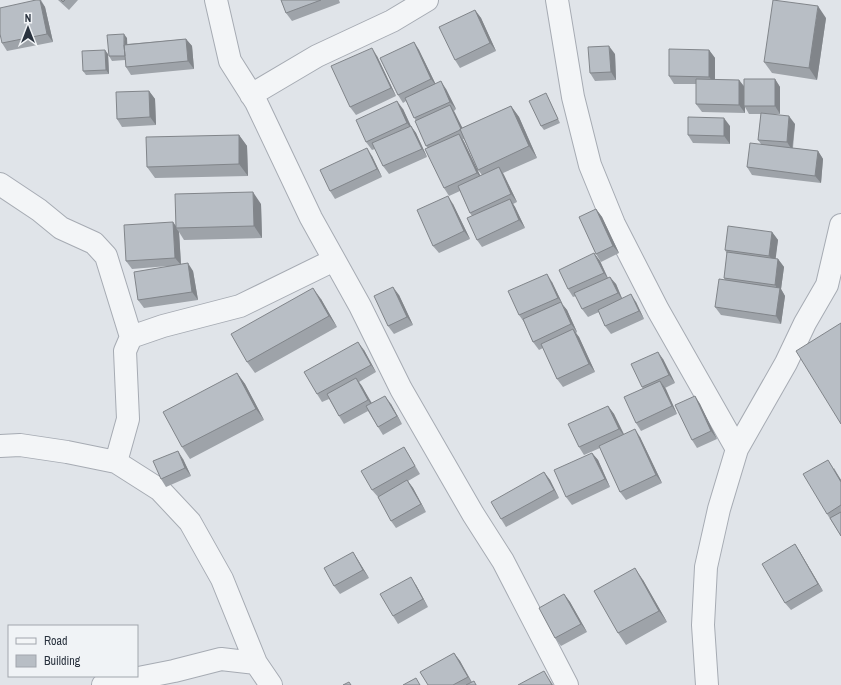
<svg xmlns="http://www.w3.org/2000/svg" width="841" height="685" viewBox="0 0 841 685" font-family="'Archivo Narrow',sans-serif">
<rect width="100%" height="100%" fill="#e0e4e9"/>
<g fill="none" stroke-linecap="round" stroke-linejoin="round">
<g stroke="#a6abb3" stroke-width="24">
<path id="street" d="M216,0L230,61L256,102L311,218L360,306L401,389L473,514L503,561L567,685
M557,0L573,97L590,165L614,224L658,310L737,449
M251,95L317,56L392,21L427,0
M0,184L39,210L61,228L94,243L106,256L131,337
M0,446L20,445L67,452L116,462L160,490L190,522L222,579L256,663L271,685
M116,462L128,419L125,351L131,337L163,326L240,306L334,260
M103,685L174,671L221,659L256,663
M707,685L703,625L706,567L719,509L737,449L786,363L805,323L827,285L841,225"/>
</g>
<use href="#street" stroke="#f3f5f7" stroke-width="22"/>
</g>
<path fill="#9ea3a9" fill-rule="evenodd" d="M36,0H41L45,7L53,42L7,51L2,43Z
M58,0H78L69,10Z
M281,0H339L340,3L292,21L286,13Z
M475,10L481,18L496,51L460,68L455,60Z
M826,18L817,80L772,73L764,62Z
M127,38V44L186,39L192,46L194,69L131,75L126,67L125,60L112,61L109,56Z
M414,42L419,50L435,83L446,89L456,109L454,111L462,128L511,106L519,117L537,158L503,173L517,202L513,204L515,207L525,228L482,247L477,240L472,216L470,213L460,191L449,196L444,188L416,121L406,101L403,103L398,95ZM463,139H464L478,170L482,175L480,176Z
M709,50L715,58V80H739L744,86L775,79L780,87V114H769L795,124L793,148L818,151L823,159L821,183L752,175L747,167L761,144L758,140L761,114H749L745,107V113L702,112L696,104V84H674L669,76Z
M108,54L109,74L86,75L83,71Z
M615,54L616,80L595,81L590,73Z
M377,56L396,96L356,115L350,107Z
M149,91L155,99L156,125L122,127L117,119Z
M548,97L560,123L544,130L541,126Z
M403,109L411,126L416,133L427,157L389,174L383,166L375,149L372,150L366,142Z
M730,126V144L693,143L688,135Z
M239,135L247,146L248,176L155,178L147,167Z
M372,156L382,177L335,199L330,191Z
M261,204L262,238L184,240L179,232L181,264L193,271L198,300L144,308L138,300L168,266L132,269L126,261L173,222L176,226Z
M453,204L470,239L439,253L433,246Z
M596,209L602,217L619,253L601,262L596,254Z
M772,232L778,240L775,259H778L784,267L781,289L785,296L781,324L721,315L715,307L725,280L724,278L727,254L725,250Z
M594,253L600,261L608,278L616,284L622,298L636,302L644,319L611,334L605,326L599,312L588,317L582,309L576,296L573,297L568,289Z
M552,282L563,305L567,310L577,332L576,333L579,337L595,372L563,387L557,379L543,348L539,350L533,342L524,322L519,315Z
M399,295L413,325L394,334L388,326Z
M321,299L337,327L255,373L247,362Z
M364,350L376,372L359,382L372,403L391,404L402,424L383,435L368,411L344,424L339,416L329,399L322,402L317,394Z
M663,359L675,383L665,388L677,414L641,431L636,423L643,389L642,387Z
M237,373L245,384L264,420L190,459L182,447Z
M695,396L700,404L717,439L697,448L692,440Z
M608,406L614,414L624,434L640,437L662,483L626,500L620,492L600,448L584,455L579,447Z
M404,447L409,455L420,474L408,481L413,488L426,512L396,528L391,521L378,497L372,490Z
M592,453L598,460L610,487L572,505L566,497Z
M183,459L191,476L166,487L161,479Z
M834,468L841,480V536L832,522L827,514Z
M544,472L550,480L559,498L506,527L501,519Z
M795,544L800,552L823,591L791,610L785,603Z
M353,552L358,560L369,578L340,594L334,586Z
M643,580L667,622L626,645L618,633Z
M416,585L428,607L398,624L393,616Z
M564,594L570,602L587,632L561,646L555,638Z
M454,653L460,661L472,682L477,685H428Z"/>
<path fill="#81858a" d="M40,0L45,7L53,42L47,34Z
M818,6L826,18L817,80L809,68Z
M475,10L481,18L496,51L490,43Z
M124,34L127,38L128,60L125,56Z
M186,39L192,46L194,69L188,61Z
M414,42L419,50L437,87L431,79Z
M609,46L615,54L616,80L611,72Z
M372,48L377,56L396,96L391,88Z
M105,50L108,54L109,74L106,70Z
M709,50L715,58V84L709,77Z
M775,79L780,87V114L775,106Z
M739,80L745,88L744,106L745,107V113L739,105Z
M441,81L446,89L456,109L450,102Z
M149,91L155,99L156,125L150,117Z
M397,101L403,109L413,131L407,123Z
M450,105L455,113L467,137L461,129Z
M511,106L519,117L537,158L529,146Z
M789,116L795,124L792,150L787,142Z
M724,118L730,126V144L724,136Z
M411,126L416,133L427,157L422,149Z
M459,134L464,142L483,181L477,173Z
M239,135L247,146L248,176L239,164Z
M367,148L372,156L382,177L377,169Z
M818,151L823,159L821,183L815,176Z
M499,167L504,175L517,202L511,194Z
M253,192L261,204L262,238L254,226Z
M448,196L453,204L470,239L464,231Z
M510,199L515,207L525,228L519,220Z
M596,209L602,217L619,253L613,246Z
M173,222L177,228H176L179,232L181,265L175,258Z
M772,232L778,240L775,264L769,256Z
M594,253L600,261L609,281L604,273Z
M778,259L784,267L781,289L785,296L781,324L776,316L779,291L775,285Z
M188,263L193,271L198,300L192,292Z
M547,274L552,282L563,305L567,310L577,332L571,324L562,303L558,298Z
M610,277L616,284L623,301L618,293Z
M393,287L399,295L413,325L407,317Z
M313,288L321,299L337,327L329,316Z
M631,294L636,302L644,319L639,311Z
M573,329L579,337L595,372L589,364Z
M358,342L364,350L376,372L371,365Z
M658,352L663,359L675,383L669,375Z
M237,373L245,384L264,420L256,409Z
M356,378L362,386L374,408L368,400Z
M660,381L666,389L677,414L672,406Z
M385,396L391,404L402,424L397,416Z
M695,396L700,404L717,439L711,431Z
M608,406L614,414L625,437L619,429Z
M635,429L640,437L662,483L656,475Z
M178,451L183,459L191,476L185,468Z
M592,453L598,460L610,487L605,479Z
M828,460L841,480V482Z
M544,472L550,480L559,498L554,490Z
M407,480L413,488L426,512L421,504Z
M795,544L800,552L823,591L818,584Z
M353,552L358,560L369,578L363,570Z
M635,568L643,580L667,622L659,611Z
M411,577L416,585L428,607L423,599Z
M564,594L570,602L587,632L581,624Z
M454,653L460,661L473,685L468,677Z
M544,671L549,679L553,685H552Z"/>
<path fill="#b8bec5" stroke="#81858a" d="M36,0H40L47,34L2,43L0,34V8Z
M61,0H65L63,2Z
M281,0H321L286,13Z
M773,0L818,6L809,68L764,62Z
M475,10L490,43L455,60L439,27Z
M124,34V45L125,56H109L107,35Z
M186,39L188,61L126,67L124,45Z
M414,42L431,79L398,95L380,58Z
M609,46L611,72L590,73L588,47Z
M372,48L391,88L350,107L331,66Z
M669,49L709,50V77L669,76Z
M105,50L106,70L83,71L82,51Z
M696,79L739,80V105L696,104Z
M744,79H775V106H744Z
M441,81L450,102L414,118L405,98Z
M149,91L150,117L117,119L116,92Z
M546,93L558,119L541,126L529,101Z
M397,101L407,123L366,142L356,120Z
M450,105L461,129H460V130L426,146L415,121Z
M511,106L529,146L478,170L460,129Z
M761,113L789,116L787,142L758,140Z
M688,117L724,118V136L688,135Z
M411,126L422,149L383,166L372,143Z
M459,134L477,173L444,188L425,149Z
M239,135V164L147,167L146,137Z
M750,143L818,151L815,176L747,167Z
M367,148L377,169L330,191L320,170Z
M499,167L511,194L470,213L458,186Z
M253,192L254,226L176,228L175,194Z
M448,196L464,231L433,246L417,210Z
M510,199L519,220L477,240L467,218Z
M596,209L613,246L596,254L579,217Z
M173,222L175,258L126,261L124,225Z
M728,226L772,232L769,256L725,250Z
M727,252L778,259L775,285L724,278Z
M594,253L604,273L568,289L559,270Z
M188,263L192,292L138,300L134,272Z
M547,274L558,298L519,315L508,291Z
M610,277L618,293L582,309L574,293Z
M719,279L780,288L776,316L715,307Z
M393,287L407,317L388,326L374,296Z
M313,288L329,316L247,362L231,334Z
M631,294L639,311L605,326L598,310Z
M561,302L571,324L533,342L523,319Z
M841,323V424L796,351Z
M573,329L589,364L557,379L541,344Z
M358,342L371,365L317,394L304,372Z
M658,352L669,375L642,387L631,364Z
M237,373L256,409L182,447L163,412Z
M356,378L368,400L339,416L327,394Z
M660,381L672,406L636,423L624,397Z
M385,396L397,416L378,427L366,406Z
M695,396L711,431L692,440L675,405Z
M608,406L619,429L579,447L568,424Z
M635,429L656,475L620,492L599,446Z
M404,447L415,466L372,490L361,471Z
M178,451L185,468L161,479L153,461Z
M592,453L605,479L566,497L554,470Z
M828,460L841,482V505L827,514L803,474Z
M544,472L554,490L501,519L491,502Z
M407,480L421,504L391,521L378,497Z
M841,512V536L830,518Z
M795,544L818,584L785,603L762,564Z
M353,552L363,570L334,586L324,568Z
M635,568L659,611L618,633L594,591Z
M411,577L423,599L393,616L380,594Z
M564,594L581,624L555,638L539,608Z
M454,653L468,677L453,685H428L420,672Z
M544,671L552,685H518Z
M416,678L420,685H403Z
M474,681L476,685H466Z
M349,682L351,685H343Z"/>
<rect x="8" y="625" width="130" height="52" fill="#f0f3f6" stroke="#a1a6ad"/>
<rect x="16" y="638" width="20" height="6" fill="#f3f5f7" stroke="#a1a6ad"/>
<text x="44" y="645" font-size="12" fill="#2a333f">Road</text>
<rect x="16" y="655" width="20" height="12" fill="#b8bec5" stroke="#a1a6ad"/>
<text x="44" y="665" font-size="12" fill="#2a333f">Building</text>
<g transform="translate(28 28)" stroke="#f0f3f6" stroke-width="3" paint-order="stroke">
<path d="M0-3L7 15L0 10L-7 15Z" fill="#2a333f"/>
<text y="-6" font-size="11" font-weight="bold" text-anchor="middle" fill="#2a333f">N</text>
</g>
</svg>
